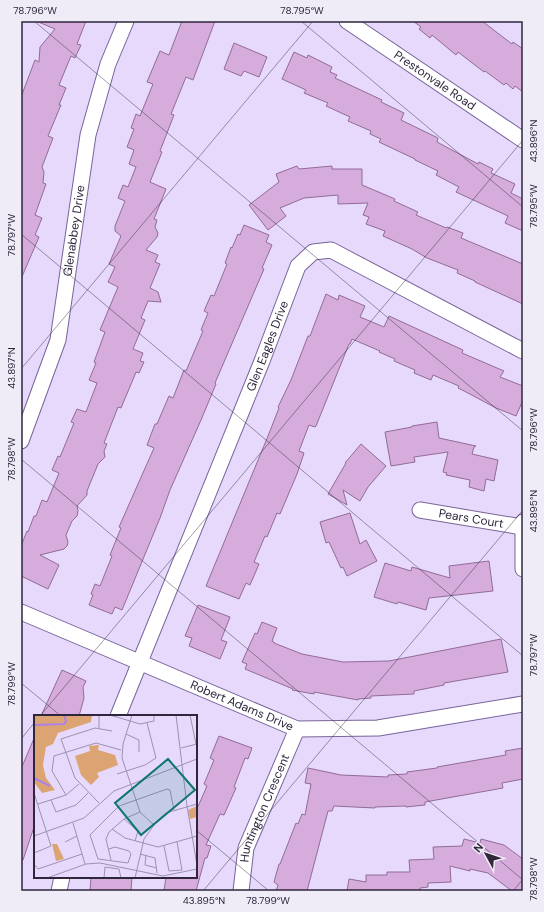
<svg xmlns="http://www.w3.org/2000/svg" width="544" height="912" viewBox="0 0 544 912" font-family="'DM Sans',sans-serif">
<rect width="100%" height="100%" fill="#e6d9fc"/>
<path fill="#d6acdc" stroke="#926b98" d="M36,21H86L77,44L81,45L75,58L71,56L59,85L66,88L59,105H61L48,136L53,138L42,167L44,172L43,183L46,184L35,215L42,218L35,235L39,237L21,279V97L35,60L39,62L40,47L55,29Z
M182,21H215L193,80L186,77L171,114L174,115L160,151L162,152L150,182L166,189L154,219L157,220L155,227L158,233L157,237L146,250L158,255L155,262L160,264L150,288L158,292L161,302L148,301L141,318L145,320L133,349L143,353L140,361L144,362L139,373L136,372L134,377L121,408L118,407L104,443L107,444L104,451L105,457L98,464L87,491V495L77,506L78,511L77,516L72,521L66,535L68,542L67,546L64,549L40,555L59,565L48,589L21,576V546L27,531L28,532L34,516H36L42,500L47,502L59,473L52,470L58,456L60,457L74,423L71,422L77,409L86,412L97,383L89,380L96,363L94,362L105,332L100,330L118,287L108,282L115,267L109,264L121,236L115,231V226L125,201L118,198L123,185L128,187L136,167L129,164L134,150L127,147L134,129L131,128L136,114L140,116L153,84L147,82L160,51L169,55Z
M413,21H482L512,44L513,42L523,49V92L515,86L513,89L506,83L504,85L485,71L484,72L458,52L456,55L432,35L430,38L419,29L421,27Z
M234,43L267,57L259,77L244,71L241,76L224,69Z
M294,52L307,58L308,55L332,67L330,72L337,75L335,78L382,100L381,102L404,113L401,120L438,138L437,142L478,164L479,162L493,169L491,173L515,184L511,193L523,199V231L505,223L508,216L456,192L459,187L436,175L438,171L415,160V159L379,142L381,139L370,134L371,131L348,121L350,117L326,106L328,103L304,93L306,90L282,79Z
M297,166L299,169L332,166V169H362V185L395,199L394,201L418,212L416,215L446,228L447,227L463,233L461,238L523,264V304L475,282V281L457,273L458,270L427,258L412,249L383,236L385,231L366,224L369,217L363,215L368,203L338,204V195L304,198L280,208L286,216L268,230L249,205L279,182L276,174Z
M244,225L269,235L266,242L272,245L262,268L264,269L215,383L216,384L201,420L170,490L160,518L122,610L115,607L112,614L89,605L93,595L91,594L95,584L100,586L112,556L110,555L121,528L119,527L154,448L147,445L155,424H157L169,396L173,398L184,370L186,371L203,331L201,330L208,313L204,311L211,295L214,296L227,264L225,263L231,247L232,248L238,234L240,235Z
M326,294L338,300L339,295L365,306L360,317L384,327L389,316L463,350L462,353L504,371L500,377L523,386V400L516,416L496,408L466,392L458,388L459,386L433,375L431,380L414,373L415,370L394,361L395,359L379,352L380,351L352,339L350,344H349L316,426L315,427L309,425L299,451L304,453L297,474L280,514L277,513L267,537L265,536L254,562L259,564L250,585L246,583L239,599L206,586L268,436L279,408L278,407L291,380L308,336H310Z
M437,422L439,438L476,446L474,447L472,454L498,460L494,481L486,479L484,491L469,487L470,480L446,475L447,473L443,472L448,452L414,457L415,462L391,466L385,432L412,427V426Z
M361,444L386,466L368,487L360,501L343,490L347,505L328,494L346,463H345Z
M350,513L360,544L366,540L377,561L347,576L343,567L341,568L329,542L326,543L320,522Z
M489,561L493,591L429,598L426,610L398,602L397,604L374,597L385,563L411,571L412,567L450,578L449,566Z
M198,605L230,617L221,640L227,642L220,659L189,646L192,638L185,636Z
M262,622L277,628L272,641L274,642V643L302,654L343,662L389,661L501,639L508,672L444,683V685L414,691V694L371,696V698L358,699V700L314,692V694L292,690L293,689L245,669L247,664L242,662L255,633L257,634Z
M62,670L86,681L83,687L84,698L79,716H41Z
M35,736V824L23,860H21V769Z
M219,736L252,748L248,759L245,758L234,787L236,788L224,815L220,814L206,845L211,846L207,858H205L196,891H164L166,877H196V811L207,786L204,784L214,760L210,758Z
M523,748V779L502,783L503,788L425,802V805L406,807V806L375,807V808L334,806L332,811H328L307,891H276L278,885L274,882L279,864H280L296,823L298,824L302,814L305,815L311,784L305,783L308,768L341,775L388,777V775L407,774V772L437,768V767L506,755L505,751Z
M464,839L480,843L481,839L504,845L523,859V891H512L488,873L470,869V871L450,866L451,882L428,883V887L420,888V891H347L349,879L366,882V875H387V872H410L409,860L434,859L433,847L462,846Z
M91,877H132L131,891H90Z"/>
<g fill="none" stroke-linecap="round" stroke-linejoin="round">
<g stroke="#796599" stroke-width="17">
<g id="minor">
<path id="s1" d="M347,21L523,140"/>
<path id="s2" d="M21,441L58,340L88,135L108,64L126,21"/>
<path id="s3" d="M420,510L522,527"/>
<path d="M523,522V569"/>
<path id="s4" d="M21,612L297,729L378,728L523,704"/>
<path id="s5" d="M118,716L262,361L298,266L313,252L331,250L523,351"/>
<path d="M59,891L62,877"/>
<path id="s6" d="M241,891L246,848L297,729"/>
</g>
</g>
<use href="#minor" stroke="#fff" stroke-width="15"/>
</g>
<path fill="none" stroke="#2f263c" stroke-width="1" stroke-opacity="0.45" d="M34,21L523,431M301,21L523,207M21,234L523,656M21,369L313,21M21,459L523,880M21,683L61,716M40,716L523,140M21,739L35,722M196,830L269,891M203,891L523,510M513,891L523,879"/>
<g text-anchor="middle" stroke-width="3.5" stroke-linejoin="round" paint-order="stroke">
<g font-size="12" fill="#2f263c" stroke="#efebf7">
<text dy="4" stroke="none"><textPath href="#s1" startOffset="106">Prestonvale Road</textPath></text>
<text dy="4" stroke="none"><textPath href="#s2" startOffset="218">Glenabbey Drive</textPath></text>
<text dy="4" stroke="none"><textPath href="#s5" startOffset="399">Glen Eagles Drive</textPath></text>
<text dy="4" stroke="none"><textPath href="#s3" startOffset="52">Pears Court</textPath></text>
<text dy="4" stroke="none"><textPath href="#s4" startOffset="240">Robert Adams Drive</textPath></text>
<text dy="4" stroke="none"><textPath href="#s6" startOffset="87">Huntington Crescent</textPath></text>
</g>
</g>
<g transform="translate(34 715)">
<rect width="163" height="163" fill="#e6d9fc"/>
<path d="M0,0H58L57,7L24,18L19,29L12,32L9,50L12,63L21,75L8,78L0,67ZM65,30L64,35L81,40L84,50L63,58L65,62L57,70L47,60L41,41L56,36L55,31ZM163,91V102L156,104L154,95ZM18,129H23L30,144L22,146Z" fill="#dca473"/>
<path fill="none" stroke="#ad82e8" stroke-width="2" d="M0,10L30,9L32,6L30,0M0,63L16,71"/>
<path fill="none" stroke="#9d91af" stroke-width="1" d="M76,0L106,9L120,6V0M98,0L89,29L88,43L106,97L120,110M142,0L153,91L163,150M156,0L162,29M65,13V0M92,19L105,25V37M147,33L163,29M83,59L111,50L122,43L113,8M0,78L17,131L0,138M32,80L18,56L20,41L62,28L87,35M17,85L22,97L42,90L54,78M65,88L41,63L27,24L61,13L78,16M4,89L32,80L45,69M90,104L104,116L101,126M39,108L51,149M78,114L91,123L124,132L163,121M0,121L50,103L80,76L163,44M31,127L43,121M130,131L135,156L148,155L143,127M75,134L81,132L95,136L97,139L94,148L64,144L56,120L85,91L133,74L136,75L140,95M106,139L121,143L123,158M112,140L111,150L123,153M77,145L72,124L75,117L90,104L106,97M0,149L4,154L48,139M13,163L52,149L66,148L129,161L163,154M70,163L71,152L85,154L87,163M101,163L110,124L123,106L132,98L163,89"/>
<path fill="#0f766e" fill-opacity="0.15" stroke="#0f766e" stroke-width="2" d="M134,44L161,75L107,120L81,88Z"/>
<rect width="163" height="163" fill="none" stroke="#2f263c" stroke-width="2"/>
</g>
<rect width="544" height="912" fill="none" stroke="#efebf7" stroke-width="44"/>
<g transform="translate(486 854) rotate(310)" stroke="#efebf7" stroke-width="3" paint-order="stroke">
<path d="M0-3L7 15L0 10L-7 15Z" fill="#2f263c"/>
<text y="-6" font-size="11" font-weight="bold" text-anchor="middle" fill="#2f263c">N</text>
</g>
<rect x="22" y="22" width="500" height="868" fill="none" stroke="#2f263c" stroke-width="1.5"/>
<g font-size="10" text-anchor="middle" fill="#2f263c">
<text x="35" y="14">78.796°W</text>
<text x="302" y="14">78.795°W</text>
<text transform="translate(533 141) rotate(-90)" y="4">43.896°N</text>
<text transform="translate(533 206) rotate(-90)" y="4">78.795°W</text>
<text transform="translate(11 235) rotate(-90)" y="4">78.797°W</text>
<text transform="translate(11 368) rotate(-90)" y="4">43.897°N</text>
<text transform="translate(533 430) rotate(-90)" y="4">78.796°W</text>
<text transform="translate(11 459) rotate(-90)" y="4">78.798°W</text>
<text transform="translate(533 511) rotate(-90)" y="4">43.895°N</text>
<text transform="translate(533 655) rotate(-90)" y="4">78.797°W</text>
<text transform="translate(11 684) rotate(-90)" y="4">78.799°W</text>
<text transform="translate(533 879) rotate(-90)" y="4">78.798°W</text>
<text x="204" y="904">43.895°N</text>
<text x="268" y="904">78.799°W</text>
</g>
</svg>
